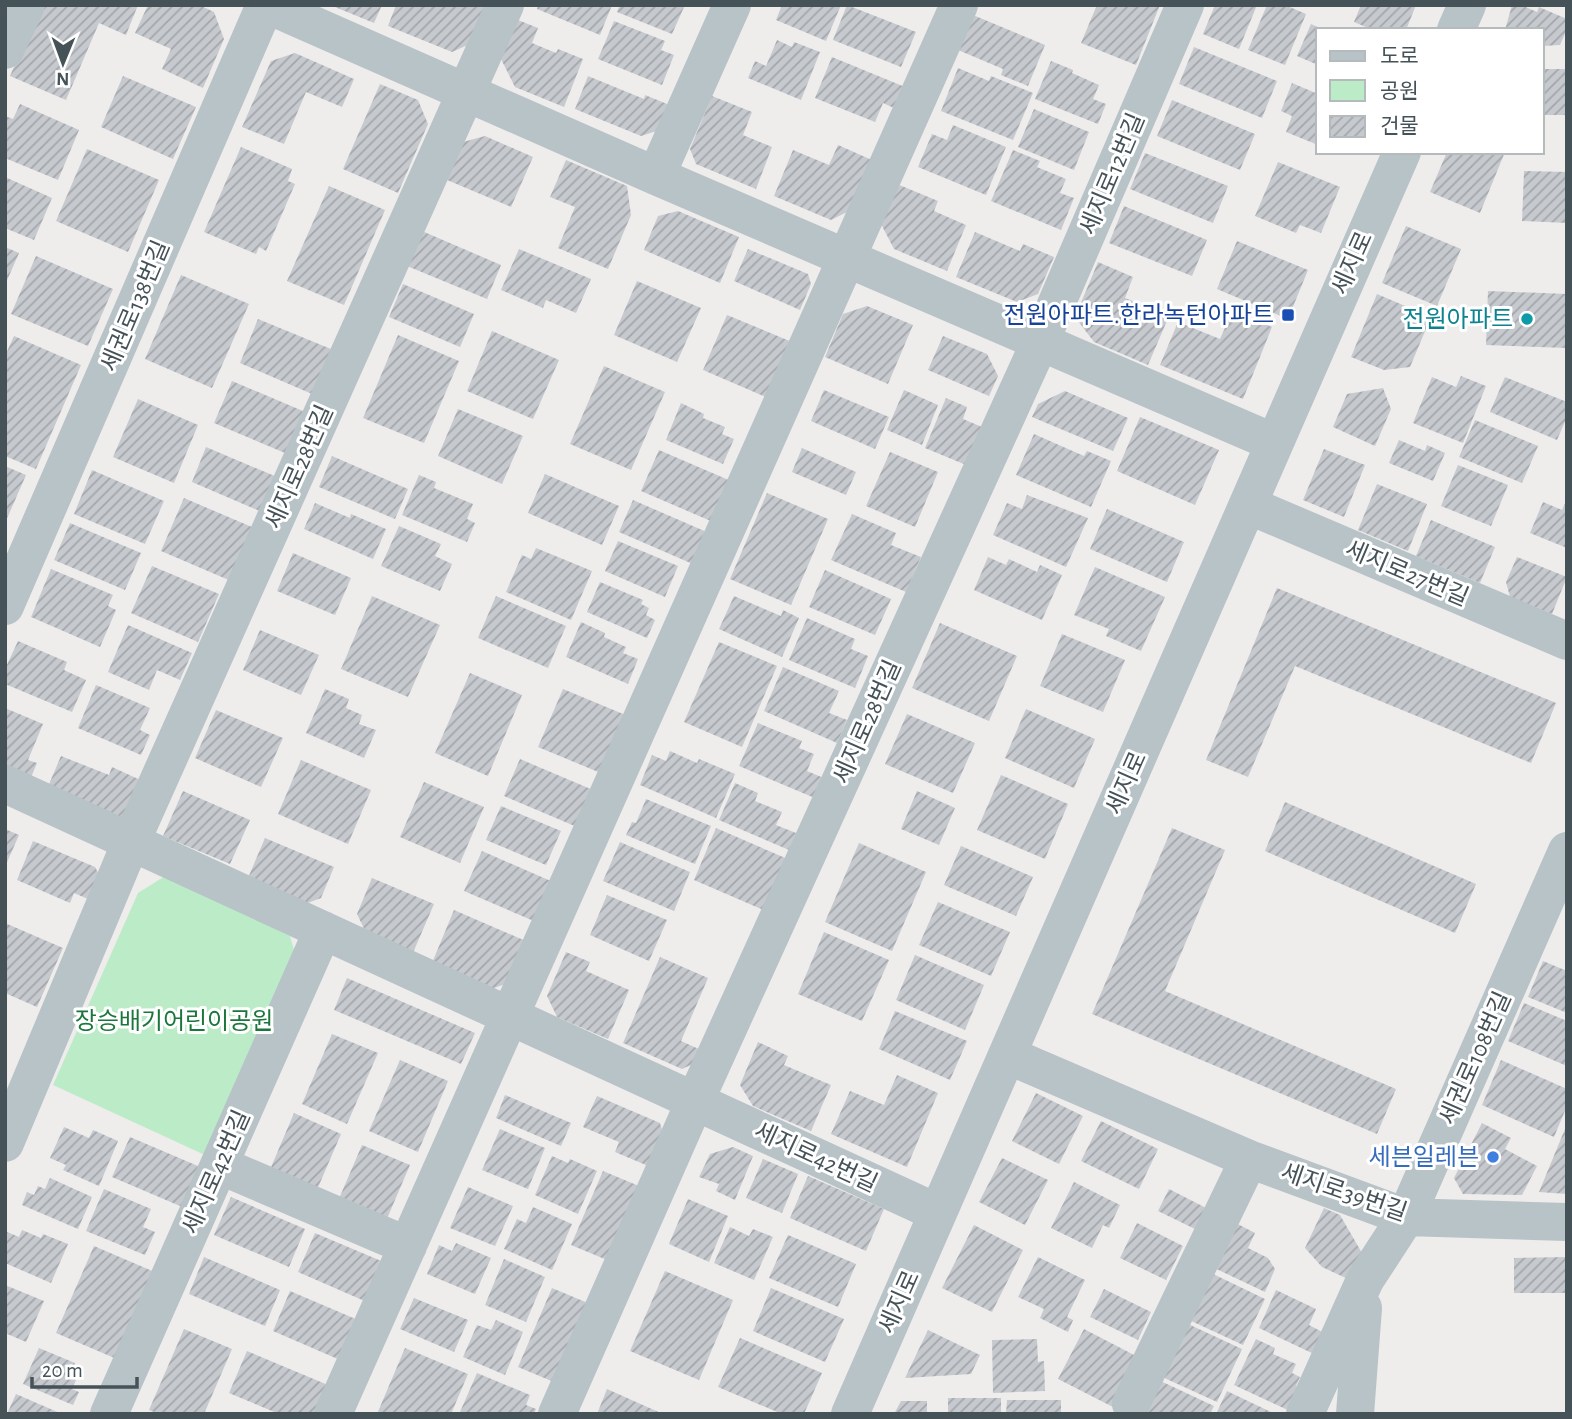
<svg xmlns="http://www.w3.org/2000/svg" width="1572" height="1419" viewBox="0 0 1572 1419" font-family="'Alegreya Sans','Noto Sans KR',sans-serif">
<defs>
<pattern id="building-hatch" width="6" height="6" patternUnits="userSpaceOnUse" patternTransform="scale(1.75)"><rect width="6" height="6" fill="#c6cacf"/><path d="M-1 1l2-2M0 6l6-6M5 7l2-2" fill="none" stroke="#a3a7ab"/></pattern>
</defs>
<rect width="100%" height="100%" fill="#efecec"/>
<path fill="#bbecc7" d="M165,876L290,936L296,957L207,1156L53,1085L138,893Z"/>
<path fill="url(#building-hatch)" d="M41,5H138L126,35L99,23L66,100L10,76Z
M148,5H199L214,12L224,39L203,88L162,69L171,49L135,33Z
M330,5H382L374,23Z
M396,5H486L470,44L452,52L388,26Z
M538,5H612L600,35L537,9Z
M620,5H685L672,34L617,12Z
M782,5L792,7L841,5L826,41L776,20Z
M847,5L916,32L901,67L833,40Z
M1097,5H1160L1136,65L1081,43Z
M1215,5H1257L1239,49L1203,34Z
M1267,5H1285L1306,14L1285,65L1248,50Z
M1361,5H1416L1406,30H1373L1354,22Z
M1512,5H1521L1537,12L1539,7L1567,19V29L1560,45L1542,46V30H1505Z
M973,15L1045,45L1028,86L1001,75L1003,69L958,50Z
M518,20L538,28L532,43L556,53L558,49L583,59L564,107L515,87L501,59Z
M614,21L665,41L661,50L674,55L662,85L598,59Z
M1311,24L1324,30H1318V65L1297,56Z
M777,40L792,47L794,42L820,52L801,100L748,78L755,61L766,66Z
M1194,47L1277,81L1262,118L1179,84Z
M295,53L354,79L342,107L306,92L284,144L242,127L271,61Z
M832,57L905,87L896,109L883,103L875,122L815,98Z
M1051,61L1073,70L1072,73L1099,85L1093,99L1106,104L1098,124L1035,99Z
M958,68L989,81L991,76L1033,93L1013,140L941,111Z
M1542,69H1567V115H1542Z
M123,76L196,107L173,159L101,127Z
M588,76L644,99L645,95L672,106L663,129L641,136L575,109Z
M1292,83L1318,94V145L1286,132L1292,116L1281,111Z
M380,84L418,100L428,124L398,193L343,169Z
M712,96L752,112L743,135L772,147L756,189L696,164L690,149Z
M1172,100L1255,134L1240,170L1157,136Z
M20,104L79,130L58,180L5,158V116L13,119Z
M1034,109L1089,132L1074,170L1018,147Z
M953,125L1006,147L986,195L918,167L932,134L947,140Z
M485,136L533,157L511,207L447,180L463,142Z
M838,145L872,160L851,210L831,220L774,196L793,150L829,165Z
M241,147L292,169L288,181L295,184L266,251L259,247L256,254L204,232Z
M87,149L159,180L128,252L56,221Z
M1013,150L1040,161L1037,167L1066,179L1060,193L1074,198L1061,230L991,201Z
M1447,152H1505L1480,213L1430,192Z
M1145,153L1228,186L1213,223L1130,189Z
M566,160L627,186L631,215L608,269L558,248L575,207L550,197Z
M1278,162L1340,187L1321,233L1300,225L1296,233L1255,216Z
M1524,171L1567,172V223L1522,221Z
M5,177L52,198L34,240L5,228Z
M897,184L938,201L934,211L966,225L947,271L894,249L881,224Z
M329,186L385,210L344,305L287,281Z
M1124,206L1207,240L1192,276L1109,243Z
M678,211L739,237L720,283L644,250L658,216Z
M1406,226L1461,249L1437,306L1382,283Z
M422,231L501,265L487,299L407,266Z
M975,232L1020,251L1023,244L1054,257L1038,294L1017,302L956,277Z
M1237,241L1308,270L1288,319L1217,289Z
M5,247L19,253L5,285Z
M519,249L591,279L576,313L546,300L543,308L501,290Z
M748,249L808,274L811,284L800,310L734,281Z
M36,256L113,289L88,346L11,314Z
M1098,262L1133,277L1125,298L1169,316L1148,365L1094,342L1075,317Z
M181,275L249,304L212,388L145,359Z
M637,281L701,308L677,362L614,335Z
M403,284L474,314L460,347L389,317Z
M1488,291L1567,294V348L1486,345Z
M1377,294L1431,317L1410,367L1384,370L1351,357Z
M867,306L913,325L888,384L825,357L843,314Z
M1233,310L1272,327L1243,399L1160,365L1178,322L1220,339Z
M727,315L792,342L768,398L703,370Z
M258,319L331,349L312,394L240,363Z
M492,331L559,360L533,419L467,391Z
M398,335L459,361L424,443L363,418Z
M14,336L81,365L36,469L5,456V356Z
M943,336L987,354L998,376L989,396L928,370Z
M604,366L665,392L631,470L570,444Z
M1461,376L1486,386L1463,443L1413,423L1432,377L1456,387Z
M1505,377L1567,402V417L1557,440L1490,412Z
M232,381L303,411L285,453L214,423Z
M1383,388L1391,409L1375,446L1333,427L1347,394Z
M824,390L889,417L875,449L811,421Z
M904,390L938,405L922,445L887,430Z
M1065,391L1128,418L1113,451L1032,417L1038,404Z
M946,398L967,407L963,419L982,427L966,465L925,448Z
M138,399L198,425L174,483L113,457Z
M681,403L704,414L703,418L725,427L722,434L734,439L723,464L666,440Z
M458,409L523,436L502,484L438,456Z
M1140,417L1219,450L1195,505L1117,471Z
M1475,420L1538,446L1522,483L1459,457Z
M1034,434L1084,456L1087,451L1111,461L1091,507L1016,475Z
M1399,440L1425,451L1427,445L1445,453L1433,481L1389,463Z
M206,447L277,477L262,512L192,482Z
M802,448L856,472L846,495L792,472Z
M1324,449L1365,465L1344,517L1303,500Z
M659,450L731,481L713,522L641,491Z
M890,452L938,472L915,527L866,506Z
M332,456L408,489L395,519L319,487Z
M1458,465L1508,485L1491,526L1441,506Z
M5,466L26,475L5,523Z
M92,470L164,501L145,544L74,514Z
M545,474L619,506L602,545L528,513Z
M419,475L436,482L434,488L473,504L467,519L475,523L467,542L402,515Z
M1377,484L1427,504L1408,551L1358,530Z
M767,493L828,519L791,605L730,579Z
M1027,495L1088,518L1066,567L993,535L1007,503L1022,509Z
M184,498L261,531L238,584L161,551Z
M1567,499V548L1530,533L1543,502L1562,510Z
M633,500L709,533L695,565L619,532Z
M315,503L350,518L351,514L386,529L373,559L304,529Z
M1107,509L1184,542L1167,582L1090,549Z
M852,514L896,533L891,545L921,557L906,592L831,560Z
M1431,520L1495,547L1480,583L1416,556Z
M70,523L141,553L125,590L54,560Z
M399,526L441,544L435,556L452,564L440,591L381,566Z
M618,541L678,566L665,597L605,571Z
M536,548L592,571L571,620L506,592L522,555L531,559Z
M293,553L351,578L335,615L277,591Z
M988,557L1006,565L1009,559L1037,572L1040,565L1062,575L1042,620L974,590Z
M1517,557L1567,577L1552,614L1510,597L1506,582Z
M152,566L219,594L198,642L131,613Z
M1095,567L1165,597L1141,651L1106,636L1109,629L1074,615Z
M51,569L113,595L108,606L116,610L100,647L31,617Z
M825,570L891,599L875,635L809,607Z
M600,582L643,600L641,604L649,608L646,615L655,620L647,638L587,612Z
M1277,588L1556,703L1531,763L1295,666L1248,777L1206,760Z
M372,596L440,625L408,697L341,669Z
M496,596L566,626L548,668L478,638Z
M734,596L781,616L783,610L799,618L782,657L719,629Z
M807,618L855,639L851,649L868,656L855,688L789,660Z
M581,622L605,633L604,637L626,647L623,653L638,659L628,684L566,657Z
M940,623L1017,656L989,721L912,688Z
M128,625L192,653L180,680L157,670L149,690L108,672Z
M260,630L319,655L301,695L243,670Z
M1062,634L1125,660L1103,712L1040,686Z
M18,641L67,662L64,670L86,680L72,712L5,684V669Z
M719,642L777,666L742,747L684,722Z
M783,667L839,691L829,713L847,720L837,743L764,711Z
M470,673L522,695L488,776L435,753Z
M96,685L150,708L140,730L150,735L141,755L78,728Z
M325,689L349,699L346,708L362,715L359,724L376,730L364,758L306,733Z
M563,689L628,716L603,774L538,747Z
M5,708L43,724L28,760L37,763L27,787L5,778Z
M1026,709L1095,739L1074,788L1005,758Z
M216,710L283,738L261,787L195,758Z
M907,714L975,743L953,793L885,764Z
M758,723L802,741L799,748L814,754L807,771L826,779L817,799L739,766Z
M670,751L697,763L699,759L735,774L716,818L640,785L652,755L666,761Z
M61,756L109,775L112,767L147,783L132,818L111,824L44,796Z
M520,759L593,790L577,827L504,796Z
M301,760L371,790L348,844L278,814Z
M1001,775L1068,804L1045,859L977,830Z
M424,782L484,807L460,863L400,837Z
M735,783L758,793L755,801L782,812L776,825L796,833L789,850L719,820Z
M183,791L250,820L230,864L163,836Z
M917,791L955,808L939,845L901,829Z
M646,799L711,826L695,864L626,835L632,822L636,823Z
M1285,802L1476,884L1455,933L1265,851Z
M501,806L561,831L546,865L486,840Z
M716,828L790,860L768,912L694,880Z
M1172,828L1225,850L1165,991L1396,1089L1377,1134L1092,1014Z
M5,829L19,835L5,867Z
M265,838L334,867L321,898L297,907L245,885Z
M33,841L95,867L103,882L95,902L74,893L70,903L17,880Z
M620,842L690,872L674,911L603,881Z
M859,843L926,872L892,951L825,922Z
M961,846L1033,877L1016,916L944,885Z
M482,851L553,882L536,922L464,891Z
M372,878L434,904L412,955L367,935L357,914Z
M607,895L667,920L649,961L590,935Z
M938,902L1010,932L991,976L919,945Z
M454,910L535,945L520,979L491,989L432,963Z
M5,923L63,948L37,1007L5,993Z
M824,932L889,960L862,1021L798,994Z
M566,952L590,962L586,971L629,990L608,1039L557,1017L547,996Z
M915,955L984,985L965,1030L896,1000Z
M660,957L708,978L681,1041L701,1050L695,1063L682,1069L623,1043Z
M1543,961L1567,971V1013L1528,997Z
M347,978L475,1033L461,1064L334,1010Z
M1524,1003L1567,1021V1066L1508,1041Z
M895,1011L967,1041L950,1080L879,1049Z
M332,1034L378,1053L347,1124L302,1104Z
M758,1042L788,1056L784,1065L831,1085L811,1131L753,1106L740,1085Z
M400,1060L448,1081L418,1152L369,1131Z
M1501,1060L1567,1089V1106L1554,1137L1482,1105Z
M897,1075L938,1093L907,1167L831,1134L850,1091L884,1105Z
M1036,1093L1083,1116L1059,1164L1012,1141Z
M505,1095L571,1123L561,1146L496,1118Z
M597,1096L660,1123L665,1141L653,1168L615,1152L619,1142L583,1127Z
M294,1113L341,1134L313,1199L266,1179Z
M1101,1121L1158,1149L1139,1189L1081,1161Z
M1482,1123L1511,1138L1505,1149L1537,1166L1522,1195L1463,1194L1454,1178Z
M1567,1124V1194L1539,1192Z
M64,1127L89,1138L93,1130L118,1141L99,1186L63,1170L66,1165L50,1158Z
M500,1129L545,1148L528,1189L482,1170Z
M130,1137L205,1169L187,1209L112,1177Z
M362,1145L410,1165L386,1221L335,1208Z
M733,1147L753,1156L735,1200L716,1191L719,1184L699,1177L710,1154Z
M552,1156L568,1163L570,1159L597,1171L578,1214L535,1195Z
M1002,1158L1048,1180L1025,1225L979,1202Z
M763,1159L798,1174L782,1213L746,1198Z
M603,1171L651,1191L619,1265L571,1245Z
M808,1176L884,1209L866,1251L790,1218Z
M50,1178L92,1197L78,1229L22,1205L27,1192L34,1195L38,1186L45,1189Z
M1074,1182L1120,1205L1109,1228L1103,1225L1092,1248L1051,1228Z
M468,1187L513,1206L495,1246L450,1228Z
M104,1189L151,1209L143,1227L155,1232L145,1255L86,1231Z
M1169,1189L1210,1210L1199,1231L1158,1211Z
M231,1197L305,1229L289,1267L214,1235Z
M688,1199L728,1216L709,1262L669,1244Z
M533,1207L572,1224L552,1270L504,1249L517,1219L526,1223Z
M1324,1208L1340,1215L1362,1253L1350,1280L1322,1267L1305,1248Z
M1230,1220L1255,1233L1248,1248L1268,1258L1275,1269L1265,1292L1208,1265Z
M1137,1223L1183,1246L1166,1280L1120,1258Z
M974,1225L1023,1250L992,1312L942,1288Z
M730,1227L749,1236L753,1229L773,1237L754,1280L714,1263Z
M22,1230L41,1238L43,1234L68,1244L51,1283L5,1263V1231L19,1237Z
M315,1233L393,1266L376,1306L298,1272Z
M788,1235L856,1264L838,1307L769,1278Z
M456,1243L491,1258L475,1294L427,1274L439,1245L452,1251Z
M94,1246L157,1273L119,1360L56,1333Z
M204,1257L280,1290L265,1326L189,1294Z
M1038,1257L1085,1280L1067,1317L1073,1320L1068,1332L1040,1318L1044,1309L1018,1297Z
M1567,1257V1293H1514V1258Z
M504,1259L545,1277L526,1322L485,1305Z
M665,1271L733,1300L699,1380L630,1351Z
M1209,1272L1265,1299L1243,1345L1187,1319Z
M5,1285L44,1301L26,1342L5,1333Z
M552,1288L595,1306L561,1385L518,1367Z
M771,1288L844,1319L825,1362L753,1331Z
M1104,1289L1151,1312L1138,1340L1090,1317Z
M1276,1290L1316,1309L1309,1325L1326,1334L1316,1355L1259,1328Z
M290,1291L365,1323L347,1363L273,1331Z
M414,1298L468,1320L454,1352L400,1329Z
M496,1320L523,1332L505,1375L463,1357L477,1325L491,1330Z
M1186,1323L1242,1349L1217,1402L1160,1376Z
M184,1329L232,1349L204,1414H159L149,1410Z
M1084,1329L1138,1357L1113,1407L1058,1379Z
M928,1330L980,1355L971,1374L905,1378Z
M740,1338L822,1373L804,1414H782L718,1387Z
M1037,1339L1038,1362L1044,1361L1045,1391L993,1393L992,1340Z
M1256,1339L1275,1348L1273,1354L1296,1364L1292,1373L1300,1377L1296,1386L1303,1390L1292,1412L1234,1385Z
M39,1348L75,1363L69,1376L76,1380L72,1389L79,1392L73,1405L23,1384Z
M405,1348L468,1374L451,1414H377Z
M247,1351L328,1385L315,1414H279L229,1393Z
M477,1373L530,1395L526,1405L536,1409L534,1414H465L460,1412Z
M1152,1377L1214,1406L1210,1414H1135Z
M607,1389L663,1414H597Z
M1227,1391L1275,1414H1216Z
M16,1394L62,1414H7Z
M948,1398H1001V1414H948Z
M1007,1400H1061V1414H1006Z
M901,1401H927V1414H894Z"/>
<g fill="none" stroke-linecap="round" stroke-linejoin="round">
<path stroke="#b8c3c8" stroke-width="38" d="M268,5L656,176L1273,442
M1456,30L1467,5
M5,50L26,5
M656,176L732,5
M1248,505L1567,641
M5,606L265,5
M5,784L938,1213
M1007,1055L1249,1159L1406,1217L1567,1222
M5,1143L131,842L505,5
M219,1165L408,1246
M1131,1404L1249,1159
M109,1414L323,930
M333,1414L959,5
M557,1414L695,1101L1040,342L1185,5
M850,1414L1402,152
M1305,1414L1365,1280L1406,1217L1567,851
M1355,1414L1363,1308"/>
</g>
<rect fill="#1a4fb4" stroke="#fff" stroke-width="2.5" x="1281" y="308" width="14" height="14" rx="3.5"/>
<circle fill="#0f9aa8" stroke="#fff" stroke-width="2.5" cx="1527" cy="319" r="7"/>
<circle fill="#3f7fe0" stroke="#fff" stroke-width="2.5" cx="1493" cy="1157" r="7"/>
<g text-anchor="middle" stroke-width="6" stroke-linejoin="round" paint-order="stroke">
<g font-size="24" fill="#455258" stroke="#fff">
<text transform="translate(1112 174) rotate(-67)" y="8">세지로12번길</text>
<text transform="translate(1352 263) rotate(-66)" y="8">세지로</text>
<text transform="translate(135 306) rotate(-67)" y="8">세권로138번길</text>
<text transform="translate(299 467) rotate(-66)" y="8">세지로28번길</text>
<text transform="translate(1407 573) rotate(23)" y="8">세지로27번길</text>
<text transform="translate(867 722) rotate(-66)" y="8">세지로28번길</text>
<text transform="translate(1126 783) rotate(-66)" y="8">세지로</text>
<text transform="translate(1475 1058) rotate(-66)" y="8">세권로108번길</text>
<text transform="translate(816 1157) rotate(25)" y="8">세지로42번길</text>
<text transform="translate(216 1172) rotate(-66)" y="8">세지로42번길</text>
<text transform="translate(1344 1192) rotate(19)" y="8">세지로39번길</text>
<text transform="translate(899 1302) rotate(-66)" y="8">세지로</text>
</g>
<g font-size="24" fill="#164399" stroke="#fff" text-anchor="end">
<text x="1274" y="323">전원아파트.한라녹턴아파트</text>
</g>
<g font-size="24" fill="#0d838f" stroke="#fff" text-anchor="end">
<text x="1513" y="327">전원아파트</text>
</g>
<g font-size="24" fill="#1a763b" stroke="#fff">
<text x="174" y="1029">장승배기어린이공원</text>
</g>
<g font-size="24" fill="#366cbe" stroke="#fff" text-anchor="end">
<text x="1479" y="1165">세븐일레븐</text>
</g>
</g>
<rect width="1572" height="1419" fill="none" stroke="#455258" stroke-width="14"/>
<rect x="1316" y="28" width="228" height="126" fill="#ffffff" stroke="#b5babc" stroke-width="2"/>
<rect x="1330" y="51" width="35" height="10" fill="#b8c3c8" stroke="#b5babc" stroke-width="2"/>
<text x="1380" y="63" font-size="21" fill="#455258">도로</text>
<rect x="1330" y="80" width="35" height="21" fill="#bbecc7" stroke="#b5babc" stroke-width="2"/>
<text x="1380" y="98" font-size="21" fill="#455258">공원</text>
<rect x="1330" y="116" width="35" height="21" fill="url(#building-hatch)" stroke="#b5babc" stroke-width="2"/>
<text x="1380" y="133" font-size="21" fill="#455258">건물</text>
<g transform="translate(63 63) rotate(181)" stroke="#ffffff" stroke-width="5" paint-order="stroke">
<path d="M0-5L12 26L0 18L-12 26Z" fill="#455258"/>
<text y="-10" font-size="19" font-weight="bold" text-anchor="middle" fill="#455258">N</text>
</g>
<path d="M32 1377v10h105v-10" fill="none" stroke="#455258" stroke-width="3.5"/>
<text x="42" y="1377" font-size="21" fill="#455258" stroke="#ffffff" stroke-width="5" paint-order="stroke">20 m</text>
</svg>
